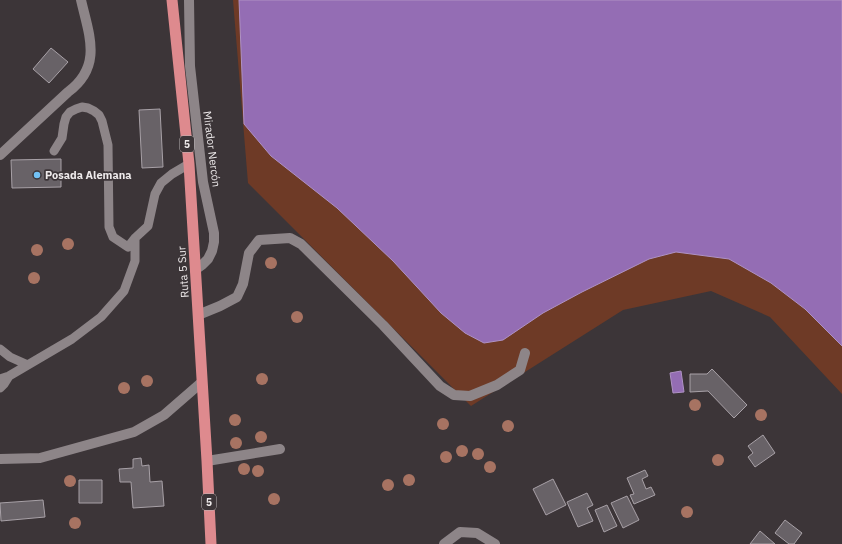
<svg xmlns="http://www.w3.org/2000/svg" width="842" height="544" viewBox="0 0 842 544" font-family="'IBM Plex Sans',sans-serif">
<rect width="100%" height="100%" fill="#3c3538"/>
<path fill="#6e3a26" d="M233,0H842V394L770,317L711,291L623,310L471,406L248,183Z"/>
<path fill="#946db4" stroke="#af92c4" d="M239,0H842V346L805,309L771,283L729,259L676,252L649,259L582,292L543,313L503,340L484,343L465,333L441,313L393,261L337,208L271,156L244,124Z
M681,371L684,392L673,393L670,373Z"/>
<path fill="#686267" stroke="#a8a1a7" d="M51,48L68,62L49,83L33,69Z
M160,109L163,167L142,168L139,110Z
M61,159V187L12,188L11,160Z
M712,369L747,405L734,418L708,391L690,392V374H707Z
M763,435L775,453L755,467L748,457L753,453L748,446Z
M141,458L142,466L149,465L150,482L162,481L164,506L133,508L131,482H120L119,469L133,468V459Z
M645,470L648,476L642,479L646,489L651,487L655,495L634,504L630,495L634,494L627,478Z
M553,479L566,505L546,515L533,489Z
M79,480H102V503H79Z
M587,493L593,505L587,508L593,521L578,527L567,502Z
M627,496L639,520L623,528L611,503Z
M43,500L45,517L1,521L0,503Z
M607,505L617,526L604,532L595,510Z
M785,520L802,533L794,544H789L775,533Z
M760,531L775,544H750Z"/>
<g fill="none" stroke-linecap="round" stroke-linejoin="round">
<path stroke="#8d8588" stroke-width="9" d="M54,151L62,138L64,124L66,117L70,112L76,109L82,107L88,108L94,111L99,115L102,121L108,145L109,227L113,237L128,247L135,238L148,226L155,194L161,183L172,174L189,164
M0,349L10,357L28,365
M0,379L9,376L72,339L101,317L124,291L135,261V238
M0,388L4,384L9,376"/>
<path stroke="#8d8588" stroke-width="10" d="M189,0L190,66L203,182L214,233V242L212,251L208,259L202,265L195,270"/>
<path stroke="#8d8588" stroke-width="10" d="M0,155L68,92C103,66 89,35 81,0
M198,315L220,306L237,297L243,284L249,253L259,240L290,238L301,244L383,325L440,386L454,395L470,396L497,385L520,370L525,353
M0,459L40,458L134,432L164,415L202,382
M207,461L280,449
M444,544L460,532L477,533L495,544"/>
<path stroke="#de8a8e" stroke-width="11" d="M172,0L189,164L207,461L211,544"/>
</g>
<g fill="#a77362">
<circle cx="68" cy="244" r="6"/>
<circle cx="37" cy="250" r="6"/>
<circle cx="271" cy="263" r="6"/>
<circle cx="34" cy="278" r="6"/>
<circle cx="297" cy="317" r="6"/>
<circle cx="262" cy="379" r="6"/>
<circle cx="147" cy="381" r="6"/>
<circle cx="124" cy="388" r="6"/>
<circle cx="695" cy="405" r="6"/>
<circle cx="761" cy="415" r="6"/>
<circle cx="235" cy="420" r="6"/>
<circle cx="443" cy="424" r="6"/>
<circle cx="508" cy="426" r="6"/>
<circle cx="261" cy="437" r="6"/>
<circle cx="236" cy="443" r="6"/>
<circle cx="462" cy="451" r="6"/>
<circle cx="478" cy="454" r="6"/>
<circle cx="446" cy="457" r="6"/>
<circle cx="718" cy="460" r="6"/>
<circle cx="490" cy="467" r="6"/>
<circle cx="244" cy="469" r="6"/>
<circle cx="258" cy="471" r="6"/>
<circle cx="409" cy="480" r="6"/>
<circle cx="70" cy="481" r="6"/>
<circle cx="388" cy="485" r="6"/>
<circle cx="274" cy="499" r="6"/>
<circle cx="687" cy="512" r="6"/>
<circle cx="75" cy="523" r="6"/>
</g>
<circle fill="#72c1f5" stroke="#3c3538" stroke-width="1.5" cx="37" cy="175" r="4"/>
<g text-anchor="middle" stroke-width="3.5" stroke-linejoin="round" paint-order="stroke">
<g fill="#3c3538" stroke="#b9b4b5" stroke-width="1">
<rect x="180" y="136" width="14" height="16" rx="3"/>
<rect x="202" y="494" width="14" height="16" rx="3"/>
</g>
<g font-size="10" font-weight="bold" fill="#eeeaeb">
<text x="187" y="148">5</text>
<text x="209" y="506">5</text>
</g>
<g font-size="11" fill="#eeeaeb" stroke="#3c3538">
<text transform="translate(212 149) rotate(83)" y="4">Mirador Nercón</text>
<text transform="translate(183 272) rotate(-94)" y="4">Ruta 5 Sur</text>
</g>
<g font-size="11" font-weight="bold" fill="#eeeaeb" stroke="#3c3538" text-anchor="start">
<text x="45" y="179">Posada Alemana</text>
</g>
</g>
</svg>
